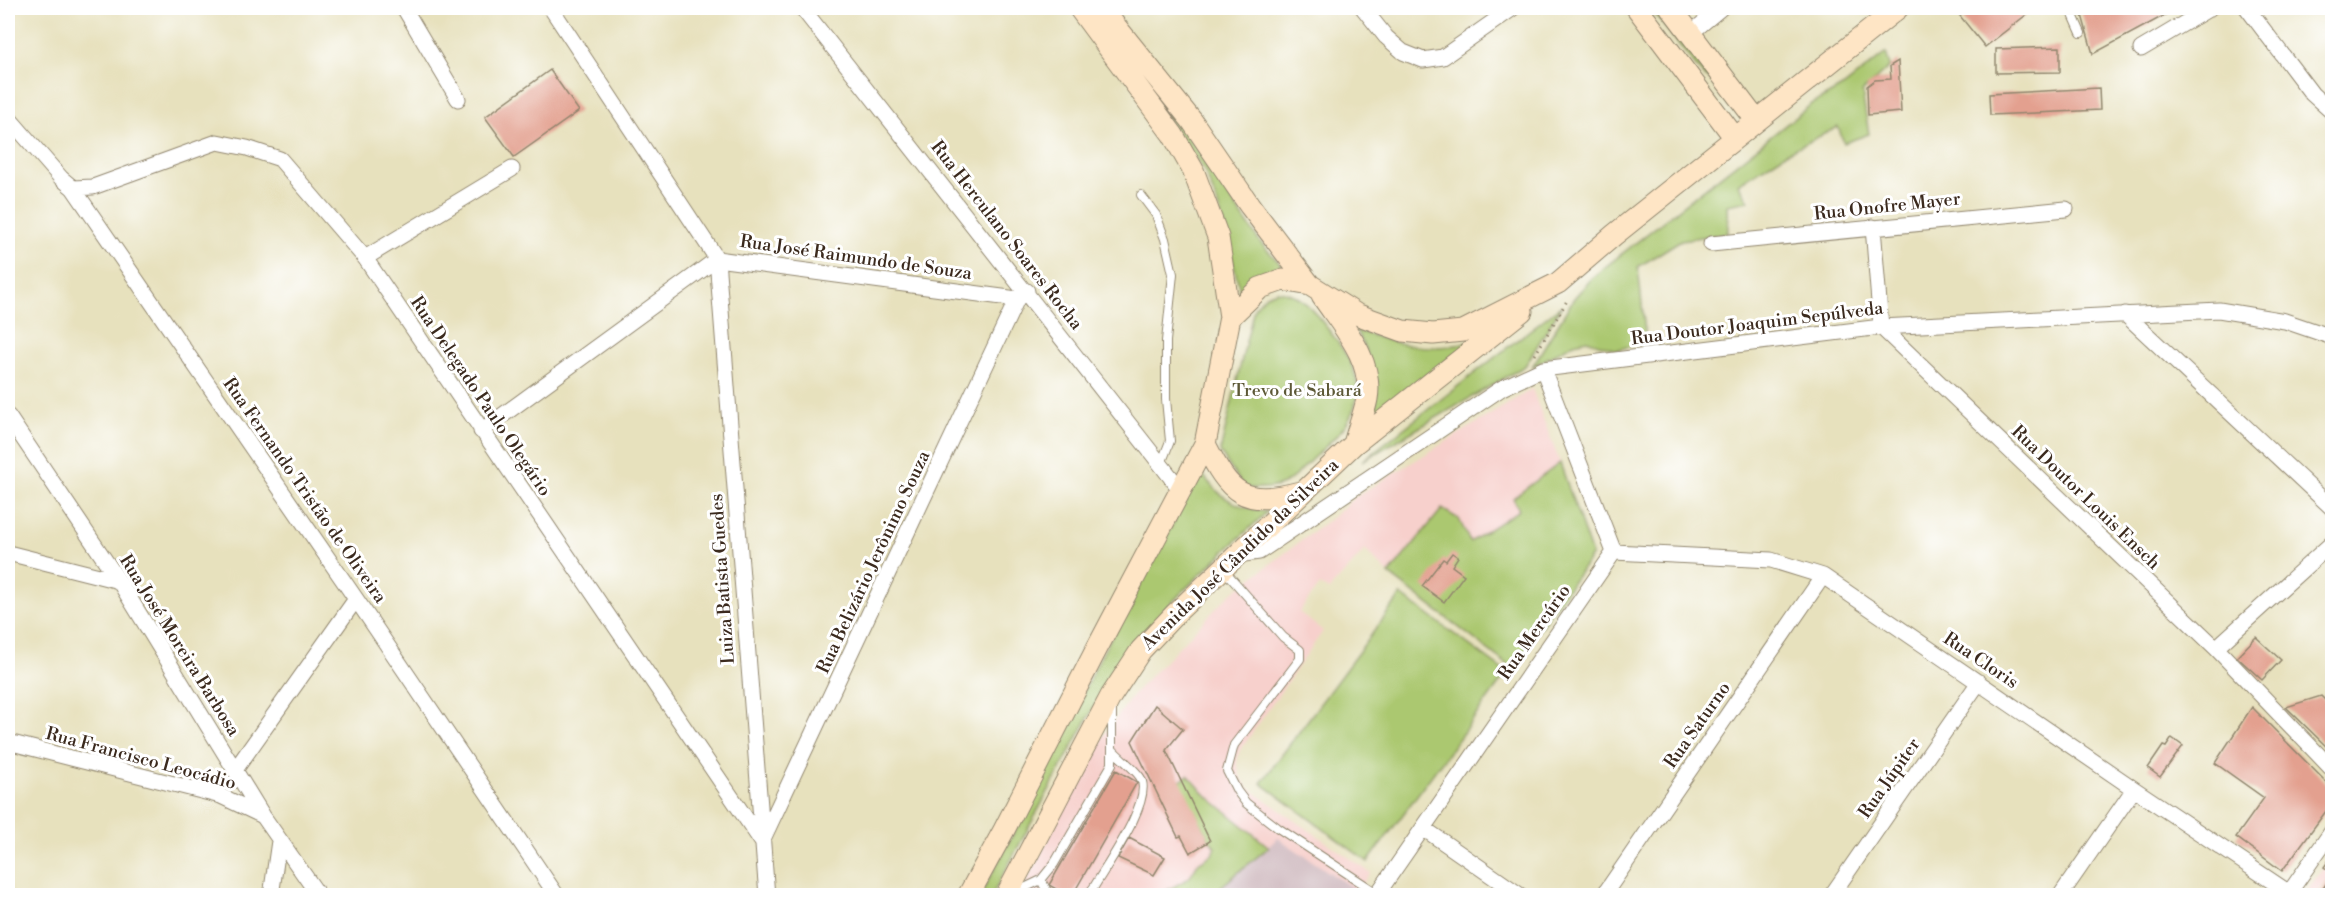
<svg xmlns="http://www.w3.org/2000/svg" width="2340" height="903" viewBox="0 0 2340 903" font-family="'Libre Bodoni',serif">
<rect width="100%" height="100%" fill="#fff"/>
<filter id="ink" filterUnits="userSpaceOnUse"><feTurbulence type="fractalNoise" baseFrequency=".0167" numOctaves="2"/><feDisplacementMap in="SourceGraphic" scale="12" xChannelSelector="R" yChannelSelector="G"/><feConvolveMatrix kernelMatrix="1 2 1 2 8 2 1 2 1" color-interpolation-filters="sRGB"/></filter>
<filter id="wash" filterUnits="userSpaceOnUse"><feTurbulence type="fractalNoise" baseFrequency=".008" numOctaves="4" result="noise"/><feDisplacementMap in="SourceGraphic" scale="24" xChannelSelector="R" yChannelSelector="G"/><feGaussianBlur stdDeviation="1.35" result="paint"/><feColorMatrix in="noise" values="0 0 0 0 0 0 0 0 0 0 0 0 0 0 0 0 0 1.4 0 .05"/><feComposite in="paint" operator="in"/></filter>
<g filter="url(#wash)">
<rect width="100%" height="100%" fill="#e7e1bd"/>
<path fill="#f7d0cc" d="M1532,389L1560,463L1513,498L1520,510L1470,542L1459,519L1442,509L1389,574L1365,550L1329,590L1320,585L1299,612L1323,631L1239,752L1237,762L1240,776L1247,787L1371,873L1354,895L1019,896L1095,747L1137,690L1229,595L1333,517L1354,498Z
M2332,856V875L2316,895L2308,889Z"/>
<path fill="#d2bec3" d="M1278,838L1357,891L1354,896H1211Z"/>
<path fill="#abc870" stroke="#737947" stroke-width="1.5" d="M1088,8L1161,97L1260,242L1287,271L1261,274L1240,291L1227,236L1217,202L1204,170Z
M1650,8H1660L1712,79L1704,76Z
M1886,53L1890,66L1862,92L1869,134L1844,143L1838,127L1786,153L1738,184L1749,201L1727,205L1728,233L1681,240L1638,267L1646,342L1616,350L1587,340L1574,343L1532,367L1574,298L1595,275L1812,104L1844,86Z
M1277,291C1301,293 1310,307 1324,324C1337,341 1354,361 1357,384C1360,418 1335,438 1312,459C1304,467 1295,478 1285,483C1272,490 1258,488 1244,488L1220,452L1254,308L1266,295Z
M1562,305L1525,366L1362,461Z
M1356,330C1393,343 1426,353 1466,343L1468,345L1375,413C1380,376 1372,363 1356,330Z
M1560,463L1592,555L1512,668L1389,574L1442,509L1459,519L1470,542L1519,510L1513,498Z
M1201,472C1217,497 1238,509 1268,511C1213,563 1156,611 1113,672L992,895L980,896L1026,810L1099,660Z
M1401,595L1507,673L1368,862L1261,783Z
M1188,775L1206,795L1269,847L1211,895L1157,896L1189,878L1198,863L1213,854L1216,847L1210,841L1179,781Z"/>
<g id="blocks">
<path fill="#e3a08f" d="M1960,8H2035L1985,47L1956,11Z
M2080,8H2178L2093,54Z
M2060,47V72L1996,73V49Z
M1898,61L1901,112L1868,115L1867,86L1875,80L1891,79L1890,66Z
M550,70L579,111L514,157L485,117Z
M2099,88L2100,110L1990,115L1989,94Z
M1452,553L1458,557L1452,566L1464,575L1444,602L1422,586L1443,559L1446,561Z
M2256,637L2281,660L2262,680L2237,657Z
M2321,696L2332,707V752L2286,707Z
M1155,705L1183,729L1166,750L1210,841L1190,853L1181,836L1178,837L1132,741Z
M2252,707L2332,788V803L2282,871L2236,837L2264,798L2215,763Z
M2172,738L2183,746L2160,777L2148,768L2163,746L2166,747Z
M1116,770L1137,782L1072,896H1068L1049,885Z
M1129,838L1165,857L1154,875L1118,858Z
M2332,856V873L2324,867Z
M2332,875V896H2318Z"/>
</g>
</g>
<g filter="url(#ink)">
<use href="#blocks" fill-opacity="0" stroke="#91866e" stroke-width="1.5"/>
<g fill="none" stroke-linecap="round" stroke-linejoin="round">
<g stroke="#91866e" stroke-width="10">
<path id="lane" d="M1916,8H1948
M2070,8L2081,33
M1141,195L1156,215L1165,239L1173,274L1166,341V399L1170,441L1161,464
M1224,570L1283,637L1300,650V659L1234,745L1227,771L1237,791L1246,803L1278,828L1377,893
M1041,880L1048,893L1052,896
M1014,893L1041,880L1054,864L1112,764V709
M1087,896L1094,887C1106,866 1155,798 1140,777C1133,767 1121,759 1113,750"/>
</g>
<g stroke="#91866e" stroke-width="17">
<path id="street" d="M404,8L458,99
M551,8L717,259L767,896
M802,8L1180,489
M1363,8L1386,37L1403,52L1423,60L1443,57L1513,8
M2247,8L2312,94L2332,112
M1691,33L1721,8
M2141,49L2210,8
M8,117L61,178L73,188L356,599L557,896
M73,188L93,187L217,142L247,148L280,159L365,258L762,842
M1873,227L1881,327L2216,648L2332,769
M1711,244L2066,209
M365,258L512,169
M2125,314L2332,508
M1543,369L1614,552
M8,416L119,581L263,816L319,896
M481,431L717,259L1017,299L1027,291
M1614,552L1771,560L1823,576L2134,789L2294,896
M8,553L119,581
M1237,555L1259,552L1502,388L1543,369L1881,327L2219,310L2285,321L2332,337
M2216,648L2332,543
M8,742L221,796L263,816
M235,770L356,599
M1423,828L1521,896
M763,839L1017,299
M271,896L279,841
M1376,896L1614,552
M1603,896L1823,576
M1831,896L1979,682
M2060,896L2134,789
M2287,896L2332,831"/>
</g>
<g stroke="#91866e" stroke-width="23">
<path id="secondary" d="M1101,8L1192,121L1250,206L1310,285L1356,314L1403,331L1433,334L1463,331L1558,283L1614,235L1898,8
M1637,8L1735,138
M1671,8L1756,120
M1322,296C1342,326 1374,360 1367,399C1364,414 1358,429 1354,444
M1230,317L1260,288L1283,280L1310,285
M1205,444C1230,494 1243,507 1300,492
M968,896L1004,830L1095,652L1205,444L1230,317L1218,237L1193,170L1173,135L1079,8
M1006,896L1111,696L1141,650L1176,613L1354,444L1522,311"/>
</g>
<path stroke="#91866e" stroke-width="3" stroke-dasharray="1.5 4.5" stroke-linecap="butt" d="M1535,355L1568,299"/>
<use href="#lane" stroke="#fff" stroke-width="8"/>
<use href="#street" stroke="#fff" stroke-width="15"/>
<use href="#secondary" stroke="#fee5c5" stroke-width="21"/>
</g>
</g>
<g text-anchor="middle" stroke-width="6" stroke-linejoin="round" paint-order="stroke">
<g font-size="18" fill="#3b2a1e" stroke="#fff">
<text transform="translate(1887 206) rotate(-6)" y="6">Rua Onofre Mayer</text>
<text transform="translate(1007 235) rotate(52)" y="6">Rua Herculano Soares Rocha</text>
<text transform="translate(856 257) rotate(8)" y="6">Rua José Raimundo de Souza</text>
<text transform="translate(1757 323) rotate(-7)" y="6">Rua Doutor Joaquim Sepúlveda</text>
<text transform="translate(481 396) rotate(56)" y="6">Rua Delegado Paulo Olegário</text>
<text transform="translate(305 490) rotate(55)" y="6">Rua Fernando Tristão de Oliveira</text>
<text transform="translate(2086 497) rotate(44)" y="6">Rua Doutor Louis Ensch</text>
<text transform="translate(1240 554) rotate(-44)" y="6">Avenida José Cândido da Silveira</text>
<text transform="translate(873 562) rotate(-65)" y="6">Rua Belizário Jerônimo Souza</text>
<text transform="translate(722 579) rotate(-94)" y="6">Luiza Batista Guedes</text>
<text transform="translate(1534 632) rotate(-55)" y="6">Rua Mercúrio</text>
<text transform="translate(180 645) rotate(58)" y="6">Rua José Moreira Barbosa</text>
<text transform="translate(1981 660) rotate(34)" y="6">Rua Cloris</text>
<text transform="translate(1697 725) rotate(-55)" y="6">Rua Saturno</text>
<text transform="translate(141 758) rotate(15)" y="6">Rua Francisco Leocádio</text>
<text transform="translate(1889 778) rotate(-55)" y="6">Rua Júpiter</text>
</g>
<g font-size="18" fill="#5d5937" stroke="#fff">
<text x="1297" y="396">Trevo de Sabará</text>
</g>
</g>
<rect width="2340" height="903" fill="none" stroke="#fff" stroke-width="30"/>
</svg>
